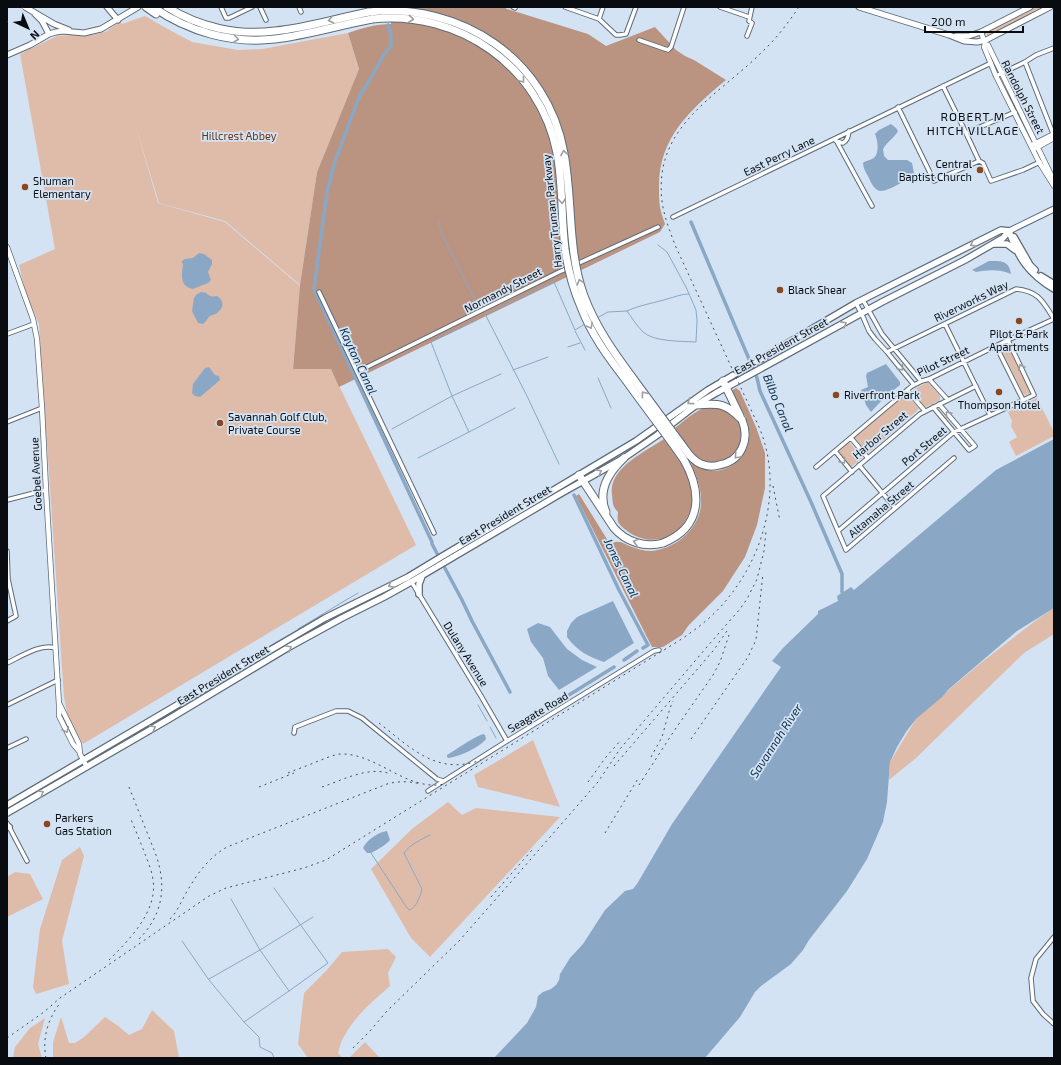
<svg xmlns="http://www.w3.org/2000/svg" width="1061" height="1065" viewBox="0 0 1061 1065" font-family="'Exo 2',sans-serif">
<rect width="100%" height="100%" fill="#d3e3f3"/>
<path fill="#dfbcaa" d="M1035,7H1046L988,37L986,32Z
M145,16L166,28L192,42L238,50L262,49L348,33L359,69L317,172L300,285L225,221L159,203L135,124L158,203L225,222L300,286L293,368L331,369L416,545L83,744L69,722L64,697L39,324L26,294L19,265L55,249L20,54L57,36L69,35L85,36L97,34L108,31V30L120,22L122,24Z
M1005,344H1007L1030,392V393L1025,395H1024L1000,347L1001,346Z
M928,382L940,396V400L926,407L923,405L913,393V390Z
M906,394L919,409L867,454L855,440L854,438Z
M1037,398L1054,432V436L1016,456L1009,442L1017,437L1011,426L1012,421L1008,412Z
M848,442L850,443L862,458L851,467L838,452Z
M1054,608V634L1024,653L916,758L889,780L890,762L916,719L952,687L982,662L1039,618Z
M533,740L560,807L478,787L474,775Z
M448,802L462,815L476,808L560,817L430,957L411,938L371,869L413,828Z
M80,847L84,856L62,941L69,984L36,994L33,987L40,929L62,860Z
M15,872L30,874L43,899L7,917V877Z
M388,949L396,957L388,973L390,986C374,1000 355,1016 345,1035C341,1040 340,1047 338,1053L342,1058H308L298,1044L304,993L326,971L342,952Z
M152,1010L174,1031L179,1058H53V1042L61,1017L69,1043H75L84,1037L105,1017L117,1025L129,1035L142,1029Z
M45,1018L38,1044L42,1058H13L15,1047L30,1028Z
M365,1042L380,1058H349Z"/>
<path fill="#ba9480" d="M391,7H504L507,9L588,34L606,46L655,27L676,50L685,56L694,60L726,80C691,109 658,138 659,188C659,194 659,201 660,207C661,213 663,218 665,224L660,232L339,387L331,369H293L300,285L317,172L359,69L348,33C362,28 376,24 391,24Z
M736,388L740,391L756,427L765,453V488L757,525L745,557L723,591L688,626L682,635L663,647H652L576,496L579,494L610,544C613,543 616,541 619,542C622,542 625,544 627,545C635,548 643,551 651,551C677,549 703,526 701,499C701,486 695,473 690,461C695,465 700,468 706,470C730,475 752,454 749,430C748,417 737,402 731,391Z
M712,406C718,407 725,409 730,412C733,414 736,418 738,421C754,450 717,476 693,454L675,428C687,419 697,408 712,406Z
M664,439C677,456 689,472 693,493C694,500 692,507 689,514C685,523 678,532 669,536C655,543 638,540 626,530C623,528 619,525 618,521C617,518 618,514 618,512C612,506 613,503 612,495C608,468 645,452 664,439Z"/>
<path fill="#8aa8c5" d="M891,124L896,128L898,131C895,137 887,142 883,149L884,156L888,160H907L912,163L914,173C909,179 889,191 881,191C875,191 871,183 869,178C866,173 863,168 863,163C866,160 869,161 872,159C880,155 878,141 875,134L879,130Z
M199,253L204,254L212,260V264L208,272L211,280L208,283L193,289C179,286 182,275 183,264L182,263V261L185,259L193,258Z
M989,261C1001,261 1009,260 1011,274C999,269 988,270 976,272L972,270Z
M201,292L206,293C211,297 211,297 217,296C224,300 224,308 218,312C216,315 212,314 209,317C207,319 206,322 203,324L198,323L192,311L194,298L196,295Z
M886,364L900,382V385L884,398L871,412L866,405L861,390L868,387L866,376L867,373Z
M209,367L215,375L219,376L220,380L200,397L195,396L192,393L193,384L205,368Z
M1054,439V608L1017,631L949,689L942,697L916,719L906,732L897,747L890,762L887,802L883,822L867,859L847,891L809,940L803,950L791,964L761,986L755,992L740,1017L705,1058H494L527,1023L536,1007L538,996L543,992L551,989L556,985L559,980L560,974L570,958L583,944L605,910L625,891L633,889L637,884L672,824L781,667L772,661L783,648L818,614V611L838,601L837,596L851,587L854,590L996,470Z
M613,601L634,643L604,662C589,657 577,651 567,637V631L571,623L577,617Z
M538,623L550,627L567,649L582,660L597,667L559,690L548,676L543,658L531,642L527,629Z
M483,734L485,735L486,739C480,747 459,757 448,758L447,757V755C459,748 470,739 483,734Z
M387,831L390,840C385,846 378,849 371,853H367L363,848C367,840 378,832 387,831Z"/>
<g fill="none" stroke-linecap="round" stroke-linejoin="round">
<path stroke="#8aa8c5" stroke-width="1" d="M439,221V224L442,234L478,306
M658,245L667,252L686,287L693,303L696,310L697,321L696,342C681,341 654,342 643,332C637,326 632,318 627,311C640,305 654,303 667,299C675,297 681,294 689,294
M597,318L608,312L627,311
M477,320L431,342L452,396L501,374
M575,331L585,350
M568,347L580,343
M513,370L548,357
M598,378L611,408
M392,429L452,396L469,432L515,408
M418,458L469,432
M559,464L527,396L485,314L554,282L575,330L585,324
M298,629L341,603L358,593
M249,658L289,635
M478,705L487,721
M490,727L496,738
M371,853L407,908L410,910C417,906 420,897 422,889L404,853C410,844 421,840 430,835
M231,899L260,950L289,991
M182,941L209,980L244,1022L259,1037L260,1047L272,1053L274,1058
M209,979L260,950L313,917
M244,1022L289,991L328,963L274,888"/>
<path stroke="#8aa8c5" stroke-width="3.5" d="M388,25L391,35V46L383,56L371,78L360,95L335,161L327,192L314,289L432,542V544L462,600L472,621L510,692
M691,222L757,378L760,391L811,502L842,574V592
M574,495L619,590L648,645L643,648
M624,660L637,651
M548,708L614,667"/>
<g stroke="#5e6b79" stroke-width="5.5">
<path id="minor" d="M221,7L226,18H229L252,7
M260,7L266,20
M299,7L301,12
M513,7L515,8
M565,7L599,19L616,35H620L626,34L636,7
M720,7L749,17
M599,19L603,7
M747,36L752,23L749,21L752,7
M639,40L668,50L671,47L684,7
M1025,62L1054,136
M996,76L1025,62L1036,55L1054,48
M943,86L966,133L1015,112
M898,107L934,181L979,161
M966,133L979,161L983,163L991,181L1023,170L1040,162
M836,141L843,143C848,140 848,136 849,131
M837,142L872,206
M673,217L991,63
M319,292L434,533
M863,300L882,334L921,381
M856,303L863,317L869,331L875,339L887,352L914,385
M945,324L990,415
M7,334L34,324
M996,346L1023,400
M887,352L1016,289C1039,291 1043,302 1054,319
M357,372L557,273L658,227
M929,379L948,400
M907,390L925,411
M933,407L969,450L975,446L939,404
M7,422L42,408
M851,438L867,457
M835,451L852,472
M954,458L846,550L823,496L920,414L976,386
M859,465L895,508
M816,467L912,386L922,381L929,379L1008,340L1054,319
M7,500L46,490
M838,531L954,432L1034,395L1008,340
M7,551L8,579L16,616L7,621
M411,581L481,696L507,741
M7,663C20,657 41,643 55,648
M7,705L58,680
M294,733L295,727L336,711H348L362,718L437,779L443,781
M7,748L26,739
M428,791L507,741L654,651L659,650
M7,823L27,861
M1054,937L1036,959L1031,978L1033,1001L1043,1014L1054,1024"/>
</g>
<g stroke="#5e6b79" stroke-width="6">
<path id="tertiary" d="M981,32L985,44L988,45L1054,181
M985,44L984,47L996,76L1039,162L1054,186
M1034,144L1054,134
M1036,148L1054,138
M7,247L33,319L37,339L42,408L46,490L59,705V716L73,744L79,751
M60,705L79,744L80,754L87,767"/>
</g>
<g stroke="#5e6b79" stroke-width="7">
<path id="secondary" d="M25,7L54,24L69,30
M107,7L118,20
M859,7L949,35L964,41L977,42L986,40L1050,7
M35,14L42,21L49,34
M956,36H969L981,32L1030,7
M7,55L30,45L49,34L56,32L63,31L84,33L101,29L138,7
M1009,231L1054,209"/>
</g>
<g stroke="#5e6b79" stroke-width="8">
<path id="primary" d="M1009,231C1018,258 1029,274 1054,289
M1014,237L1030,265L1035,270
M994,244H1007L1015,250
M1041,276L1054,284
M419,594V584L422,576
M7,805L296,635L325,618L408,577L441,557L636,441L708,390L856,303L1001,230L1009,231
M7,813L169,719L289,647L342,618L384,597L411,582L560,494L624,458L656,436L696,405L716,393L760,369L882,302L965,260L1003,238L1009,231
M7,826L9,827"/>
</g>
<g stroke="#5e6b79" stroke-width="9">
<path id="motorway" d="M146,7L156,14
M153,7C189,32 232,44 275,39C308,35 340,25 372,19
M167,7C199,27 237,36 275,31C307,28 338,18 369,12
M723,381L740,416
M696,405C719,403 726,403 742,420
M579,475L614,528C626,542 645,548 663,543
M606,512C597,491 609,472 624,458"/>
</g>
<use href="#minor" stroke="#fff" stroke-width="3.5"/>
<use href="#tertiary" stroke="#fff" stroke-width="4.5"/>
<use href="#secondary" stroke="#fff" stroke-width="5"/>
<use href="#primary" stroke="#fff" stroke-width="5.5"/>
<use href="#motorway" stroke="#fff" stroke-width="7"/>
<path stroke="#464e56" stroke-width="1" stroke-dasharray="2 4" stroke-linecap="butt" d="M773,486L780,521
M379,723C411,748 437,776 481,760
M691,739L748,657L756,640L763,573
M651,757L662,737L670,708L673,701
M614,766L713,651L729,628
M288,773C297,769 307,766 316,762C324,759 332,755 340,754C378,753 406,792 445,784
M588,782L606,757L621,740
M639,785L674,731L713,675L720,662L729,635
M129,787L156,855C167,887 163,916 137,941
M259,787L294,773
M322,787C343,780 366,767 388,773
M605,833L639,777
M491,897L532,850
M170,919C177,912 181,902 186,893C197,874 208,858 227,847L387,784C398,781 409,781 421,784
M109,960C129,940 158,911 153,880C152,871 148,862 145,854C140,841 135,829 130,817
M7,1038L44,1012L60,998L209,896L226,888L304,868L326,860L680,640C698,628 715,615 728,598C766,552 783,483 759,427L675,245C670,231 664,217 662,201C653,126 717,97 762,52C776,39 788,23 799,7
M353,1048L370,1031L387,1011L459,941L503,891L598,782L620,749L712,641L740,609L747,599L757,579L764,551L766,531
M46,1058C42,1038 48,1018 61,1002"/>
<g stroke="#5e6b79" stroke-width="9" stroke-linecap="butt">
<path id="motorway-bridge" d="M369,12C461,2 547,59 564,153C573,201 567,249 584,296C596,328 615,354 635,381C652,404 668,426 685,449C689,455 694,461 701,464C706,466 713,467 719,465C742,461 750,439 742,420
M372,19C459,10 540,66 557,153C563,184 561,217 565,249C568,269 573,289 581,307C591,334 608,357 625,379C644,406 665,432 684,460C702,492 703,527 663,543"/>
</g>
<use href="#motorway-bridge" stroke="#fff" stroke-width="7"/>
</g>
<defs><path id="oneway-chevron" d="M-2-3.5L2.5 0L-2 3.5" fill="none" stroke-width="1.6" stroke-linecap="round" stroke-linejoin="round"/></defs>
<g stroke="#9c9ea0">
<use href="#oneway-chevron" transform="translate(411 19) rotate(6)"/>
<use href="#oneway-chevron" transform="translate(331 20) rotate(168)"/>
<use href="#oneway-chevron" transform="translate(236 39) rotate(7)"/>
<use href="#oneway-chevron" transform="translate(522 80) rotate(51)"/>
<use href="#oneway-chevron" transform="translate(564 153) rotate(-100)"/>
<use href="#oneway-chevron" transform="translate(562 201) rotate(86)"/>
<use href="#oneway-chevron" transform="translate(973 244) rotate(154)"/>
<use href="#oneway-chevron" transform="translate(580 282) rotate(-106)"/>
<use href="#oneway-chevron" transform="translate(844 324) rotate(-29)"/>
<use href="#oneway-chevron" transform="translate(590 326) rotate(62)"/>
<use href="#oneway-chevron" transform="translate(1021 367) rotate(-116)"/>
<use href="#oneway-chevron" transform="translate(901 368) rotate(50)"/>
<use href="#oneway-chevron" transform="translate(644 394) rotate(-126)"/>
<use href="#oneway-chevron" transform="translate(690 402) rotate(144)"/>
<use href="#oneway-chevron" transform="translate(948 414) rotate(-130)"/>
<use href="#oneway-chevron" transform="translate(737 456) rotate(133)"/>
<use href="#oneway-chevron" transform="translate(843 461) rotate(50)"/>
<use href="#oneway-chevron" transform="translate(599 472) rotate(-29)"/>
<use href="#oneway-chevron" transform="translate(636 542) rotate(-165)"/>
<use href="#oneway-chevron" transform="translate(391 585) rotate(154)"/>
<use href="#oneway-chevron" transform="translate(289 648) rotate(-31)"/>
<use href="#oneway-chevron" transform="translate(153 728) rotate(-28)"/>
<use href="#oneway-chevron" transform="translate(66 730) rotate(65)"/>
<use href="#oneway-chevron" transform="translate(41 793) rotate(-30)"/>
</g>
<g fill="#8b461e" stroke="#d3e3f3" stroke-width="1.5">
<circle cx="980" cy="170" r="4"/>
<circle cx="25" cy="187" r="4"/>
<circle cx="780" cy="290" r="4"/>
<circle cx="1019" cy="321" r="4"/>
<circle cx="999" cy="392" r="4"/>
<circle cx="836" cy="395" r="4"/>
<circle cx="220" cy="423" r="4"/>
<circle cx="47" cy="824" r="4"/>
</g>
<g text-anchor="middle" stroke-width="3.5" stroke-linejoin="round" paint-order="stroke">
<g font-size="11" fill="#080c11" stroke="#d3e3f3">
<text transform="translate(1023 97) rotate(63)" y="4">Randolph Street</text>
<text transform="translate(779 156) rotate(-26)" y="4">East Perry Lane</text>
<text transform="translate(552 211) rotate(-96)" y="4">Harry Truman Parkway</text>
<text transform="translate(503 290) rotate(-27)" y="4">Normandy Street</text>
<text transform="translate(971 301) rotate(-26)" y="4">Riverworks Way</text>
<text transform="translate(781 346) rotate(-29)" y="4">East President Street</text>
<text transform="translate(943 361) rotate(-25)" y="4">Pilot Street</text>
<text transform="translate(880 435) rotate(-40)" y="4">Harbor Street</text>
<text transform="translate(924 446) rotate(-40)" y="4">Port Street</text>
<text transform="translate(36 474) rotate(-93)" y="4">Goebel Avenue</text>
<text transform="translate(881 509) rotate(-40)" y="4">Altamaha Street</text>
<text transform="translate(505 515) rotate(-31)" y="4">East President Street</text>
<text transform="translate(466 654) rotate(58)" y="4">Dulany Avenue</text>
<text transform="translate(223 675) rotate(-31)" y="4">East President Street</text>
<text transform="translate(538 712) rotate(-31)" y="4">Seagate Road</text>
</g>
<g font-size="11" fill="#683518" stroke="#d3e3f3">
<text x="239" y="140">Hillcrest Abbey</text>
</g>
<g font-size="11" fill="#080c11" stroke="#d3e3f3" text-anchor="start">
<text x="972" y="168" text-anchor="end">Central<tspan x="972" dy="13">Baptist Church</tspan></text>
<text x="33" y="185">Shuman<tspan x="33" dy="13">Elementary</tspan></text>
<text x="788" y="294">Black Shear</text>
<text x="1019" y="338" text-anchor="middle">Pilot &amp; Park<tspan x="1019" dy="13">Apartments</tspan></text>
<text x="844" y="399">Riverfront Park</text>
<text x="999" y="409" text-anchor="middle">Thompson Hotel</text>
<text x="228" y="421">Savannah Golf Club,<tspan x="228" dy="13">Private Course</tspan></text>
<text x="55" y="822">Parkers<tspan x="55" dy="13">Gas Station</tspan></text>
</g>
<g font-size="12" letter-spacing="1" fill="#080c11" stroke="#d3e3f3">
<text x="973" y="121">ROBERT M<tspan x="973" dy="14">HITCH VILLAGE</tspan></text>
</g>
<g font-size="12" font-style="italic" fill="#0a2c4a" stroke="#d3e3f3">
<text transform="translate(358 361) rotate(65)" y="4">Kayton Canal</text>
<text transform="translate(778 403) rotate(68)" y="4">Bilbo Canal</text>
<text transform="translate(621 568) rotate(64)" y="4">Jones Canal</text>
<text transform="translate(776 741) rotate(-57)" y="4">Savannah River</text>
</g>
</g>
<rect width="1061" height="1065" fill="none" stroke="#080c11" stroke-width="16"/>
<g transform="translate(28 28) rotate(136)" stroke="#d3e3f3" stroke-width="3" paint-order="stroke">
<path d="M0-3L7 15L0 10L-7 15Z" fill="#080c11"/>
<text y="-6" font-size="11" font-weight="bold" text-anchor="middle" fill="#080c11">N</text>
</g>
<path d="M925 26v6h98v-6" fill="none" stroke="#080c11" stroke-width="2"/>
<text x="931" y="26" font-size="12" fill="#080c11" stroke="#d3e3f3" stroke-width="3" paint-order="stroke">200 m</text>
</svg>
